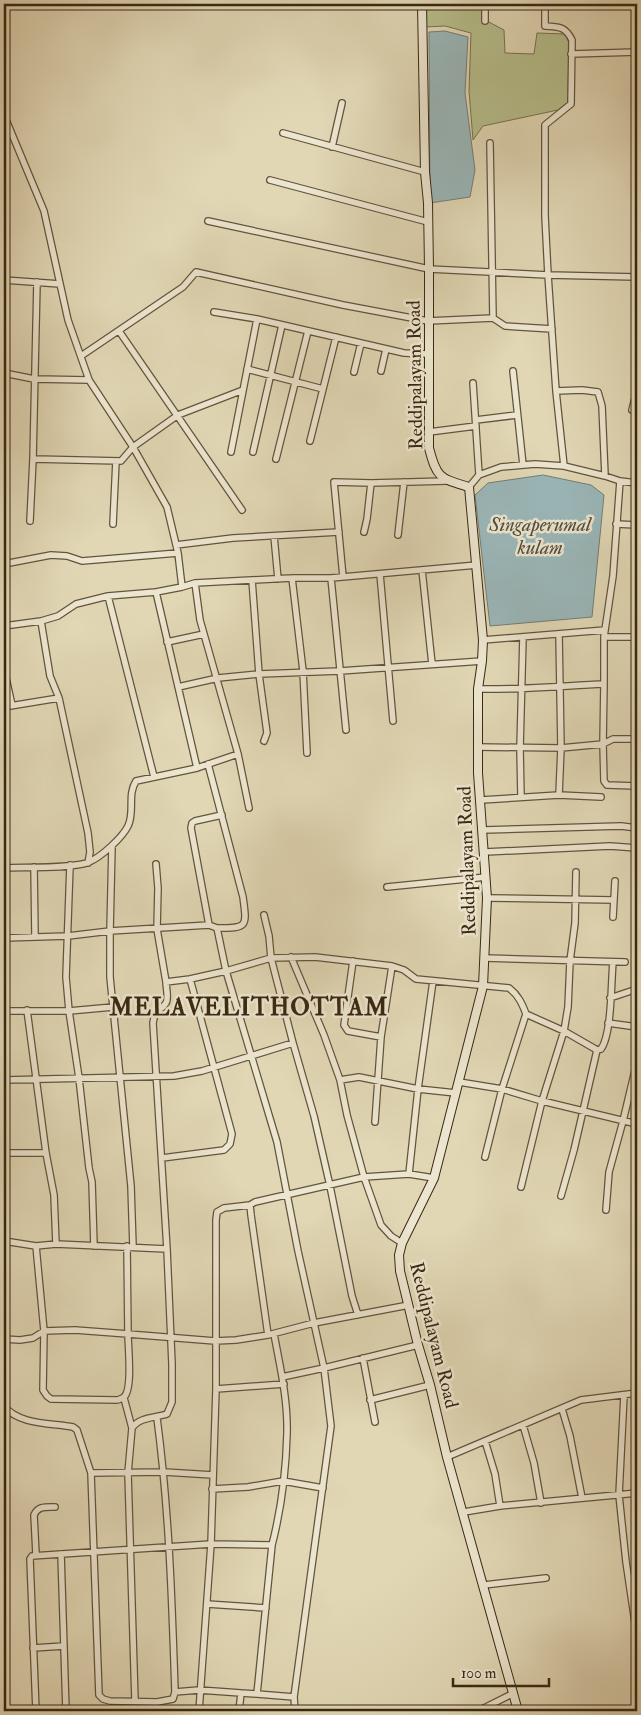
<svg xmlns="http://www.w3.org/2000/svg" width="641" height="1715" viewBox="0 0 641 1715" font-family="'IM FELL Double Pica',serif">
<rect width="100%" height="100%" fill="#e1d7b5"/>
<filter id="stains"><feTurbulence type="fractalNoise" baseFrequency=".004" numOctaves="4"/><feColorMatrix values="0 0 0 0 .2 0 0 0 0 .09 0 0 0 0 .02 0 0 0 .5 -.17"/></filter>
<radialGradient id="worn" r=".72"><stop offset=".6" stop-color="#630" stop-opacity="0"/><stop offset="1" stop-color="#630" stop-opacity=".3"/></radialGradient>
<path fill="#b6bd8b" stroke="#78724e" d="M424,4H486L487,21L504,30L505,53L534,54L537,33L565,34L569,43L568,102L558,110L483,126L473,140L469,91L471,33L445,26L425,27Z"/>
<path fill="#9ab7b9" stroke="#737e76" d="M445,31L468,37L465,93L475,170L470,197L430,203L429,32Z
M543,475L591,485L604,495L592,617L490,626L475,495L488,483Z"/>
<g fill="none" stroke-linecap="round" stroke-linejoin="round">
<g stroke="#63543b" stroke-width="8">
<path id="minor" d="M485,4V21
M545,4V26C559,27 565,26 572,40L571,104L545,125V216L548,275L637,277
M636,4L637,80
M364,5L372,4
M571,54L637,52
M4,115L44,211L68,320L89,380L133,447L167,507L178,553L182,587
M283,133L425,172
M490,143L493,318
M332,147L342,103
M270,180L428,222
M208,221L429,269L548,275L556,391L564,466L535,464L501,467L479,475L469,487
M4,280L60,284
M37,282L33,459L121,461L133,447L178,415L243,390
M214,312L257,319L404,353L428,354
M119,331L242,510
M81,356L183,287L196,272L343,305L428,321L493,318L505,326L552,329
M247,369L323,389
M381,371L386,349
M513,371L523,465
M354,372L361,343
M4,373L34,379L89,380
M473,383L479,475
M556,391L582,390L598,392L602,406L605,476L620,481L637,483
M632,410L637,390
M476,420L517,415
M429,432L476,426
M310,441L336,337
M231,452L257,319
M253,452L282,325
M276,459L308,331
M564,466L605,476
M30,521L33,459
M113,524L116,461
M616,524L637,525
M364,532L367,519L371,483
M398,535L404,482
M274,536L278,579
M176,545L233,538L339,532
M4,564L51,555L67,556L82,561L178,553
M422,570L432,664
M380,574L393,721
M343,577L334,482L371,483L447,481
M292,578L303,671L307,753
M331,578L346,730
M252,580L259,674L267,733L264,741
M195,583L200,620L238,754L197,768
M108,596L154,777
M41,621L50,676L59,698L88,833L90,852L88,863
M4,626L41,621L58,616L76,604L108,596L156,592L182,587L195,583L292,578H331L477,565
M604,637H637
M483,640L605,630
M167,642L204,634
M4,669L12,705
M604,684L603,744L604,781L607,785L637,786
M178,687L218,678L259,674L340,671L482,661
M478,689C520,690 562,686 604,684V637L613,576L620,481
M4,707L59,698
M478,747L561,748L603,744L613,739H637
M238,754L249,808
M208,764L243,897C247,927 248,928 217,928
M559,795L561,748L559,634
M521,797L520,748L523,637
M481,800L559,795L601,797
M222,815L195,821L192,823L191,828L209,925L217,928L226,971L277,1142L298,1251L324,1368L331,1426L294,1697L295,1711
M483,830L621,826L637,828
M112,846L110,931L209,925
M485,852L610,846L637,848
M156,864L158,888L157,929L166,982L190,979L226,971L271,958L315,957L392,966L404,970L416,979L509,988C518,995 522,1003 526,1014L502,1089L485,1157
M70,865L66,977L69,1011L79,1078L89,1168L92,1182L94,1246
M34,867L35,936
M4,868C23,867 73,869 89,862C101,857 122,838 128,826C135,812 127,795 136,781L197,768L156,592
M387,887L486,877
M487,898L614,900
M264,915L269,936L271,958L293,1043L314,1116L330,1186L352,1296L358,1315
M613,917L615,881
M4,938L68,936L110,931V977L131,1186L133,1247
M291,957L324,1035L340,1080
M485,958L625,962
M353,961L344,1025L348,1031L381,1037
M433,981L418,1089L409,1174L434,1178
M610,998L637,989
M27,1010L46,1153L54,1195L56,1244
M4,1011H69L113,1007
M526,1014L564,1031L597,1050L601,1049C612,1034 611,982 613,962
M608,1023L637,1027
M4,1080L174,1076L202,1071L293,1043
M459,1082L502,1089L542,1101L637,1124
M375,1122L381,1037L392,966
M4,1153H46
M162,1158L224,1150L230,1144L232,1134L190,979
M409,1174L364,1177L347,1115L340,1080L359,1077L418,1089L456,1093
M521,1187L542,1101L564,1031L568,1007L570,961L575,923L576,872
M561,1196L574,1150L597,1050
M606,1210L609,1172L623,1121L637,1062
M4,1241L36,1246L56,1244L167,1249
M127,1246L128,1334L215,1341L236,1340L268,1335L314,1323L409,1305
M268,1335L251,1215L250,1205L255,1202L364,1177L381,1225L391,1236L402,1243
M4,1339L20,1340L33,1338L44,1331L75,1330L128,1334C128,1347 133,1389 124,1397C123,1398 118,1400 117,1400L51,1399L47,1396L43,1390L44,1331L36,1246
M363,1358L375,1422
M282,1377L324,1368L418,1345
M216,1389L284,1384
M624,1395L619,1495L626,1562L637,1636
M124,1398L132,1428
M370,1400L430,1385
M4,1406C19,1425 51,1423 73,1427L77,1430L91,1473
M562,1409L570,1436L582,1498
M157,1418C169,1509 172,1600 175,1692L173,1699L157,1702L110,1701L103,1699L99,1695L91,1473L164,1472L213,1475
M523,1425L534,1463L541,1503
M485,1441L495,1474L500,1506
M447,1457L581,1400L637,1393
M212,1489L248,1487L283,1481L323,1488
M464,1512L500,1506L637,1493
M272,1545L257,1694L294,1697
M36,1554L34,1515C38,1506 45,1507 55,1507
M61,1554L66,1711
M484,1585L546,1578
M207,1604L266,1608
M33,1648L64,1646
M175,1692L199,1690L241,1693
M135,1701L128,1473L132,1428C139,1417 155,1418 167,1414L172,1402V1364L167,1249L153,1023C156,1005 160,1013 166,1003C169,998 166,988 166,982
M36,1711L30,1559L32,1556L211,1544L272,1545C281,1510 286,1470 287,1434C288,1400 280,1366 274,1334
M199,1711L211,1544L216,1389V1220L217,1212L224,1208L250,1205
M239,1711L241,1693L257,1694
M478,1711L514,1693"/>
</g>
<g stroke="#392812" stroke-width="10">
<path id="secondary" d="M422,4L425,172L428,203L429,269V448C437,479 440,478 469,487L483,640L482,661L478,689V773L487,898L483,986L434,1178L402,1243L399,1255L400,1271L418,1345L430,1385L447,1457L518,1711"/>
</g>
<use href="#minor" stroke="#ece5cf" stroke-width="5.5"/>
<use href="#secondary" stroke="#ece5cf" stroke-width="8"/>
</g>
<g text-anchor="middle" stroke-width="5" stroke-linejoin="round" paint-order="stroke">
<g font-size="19" fill="#392812" stroke="#ece5cf">
<text transform="translate(414 375) rotate(-91)" y="7">Reddipalayam Road</text>
<text transform="translate(466 861) rotate(-92)" y="7">Reddipalayam Road</text>
<text transform="translate(435 1335) rotate(76)" y="7">Reddipalayam Road</text>
</g>
<g font-size="20" font-style="italic" fill="#514c3c" stroke="#ece5cf">
<text x="540" y="531">Singaperumal<tspan x="540" dy="23">kulam</tspan></text>
</g>
<g font-size="24" font-weight="bold" letter-spacing="1" fill="#392812" stroke="#ece5cf">
<text x="249" y="1015">MELAVELITHOTTAM</text>
</g>
</g>
<rect width="641" height="1715" fill="none" stroke="#e1d7b5" stroke-width="20"/>
<rect x="5" y="5" width="631" height="1705" fill="none" stroke="#392812" stroke-width="2.5"/>
<rect x="10" y="10" width="621" height="1695" fill="none" stroke="#392812"/>
<path d="M453 1678v8h96v-8" fill="none" stroke="#392812" stroke-width="2.5"/>
<text x="461" y="1678" font-size="15" fill="#392812" stroke="#ece5cf" stroke-width="4" paint-order="stroke">100 m</text>
<rect width="100%" height="100%" filter="url(#stains)"/>
<rect width="100%" height="100%" fill="url(#worn)"/>
</svg>
